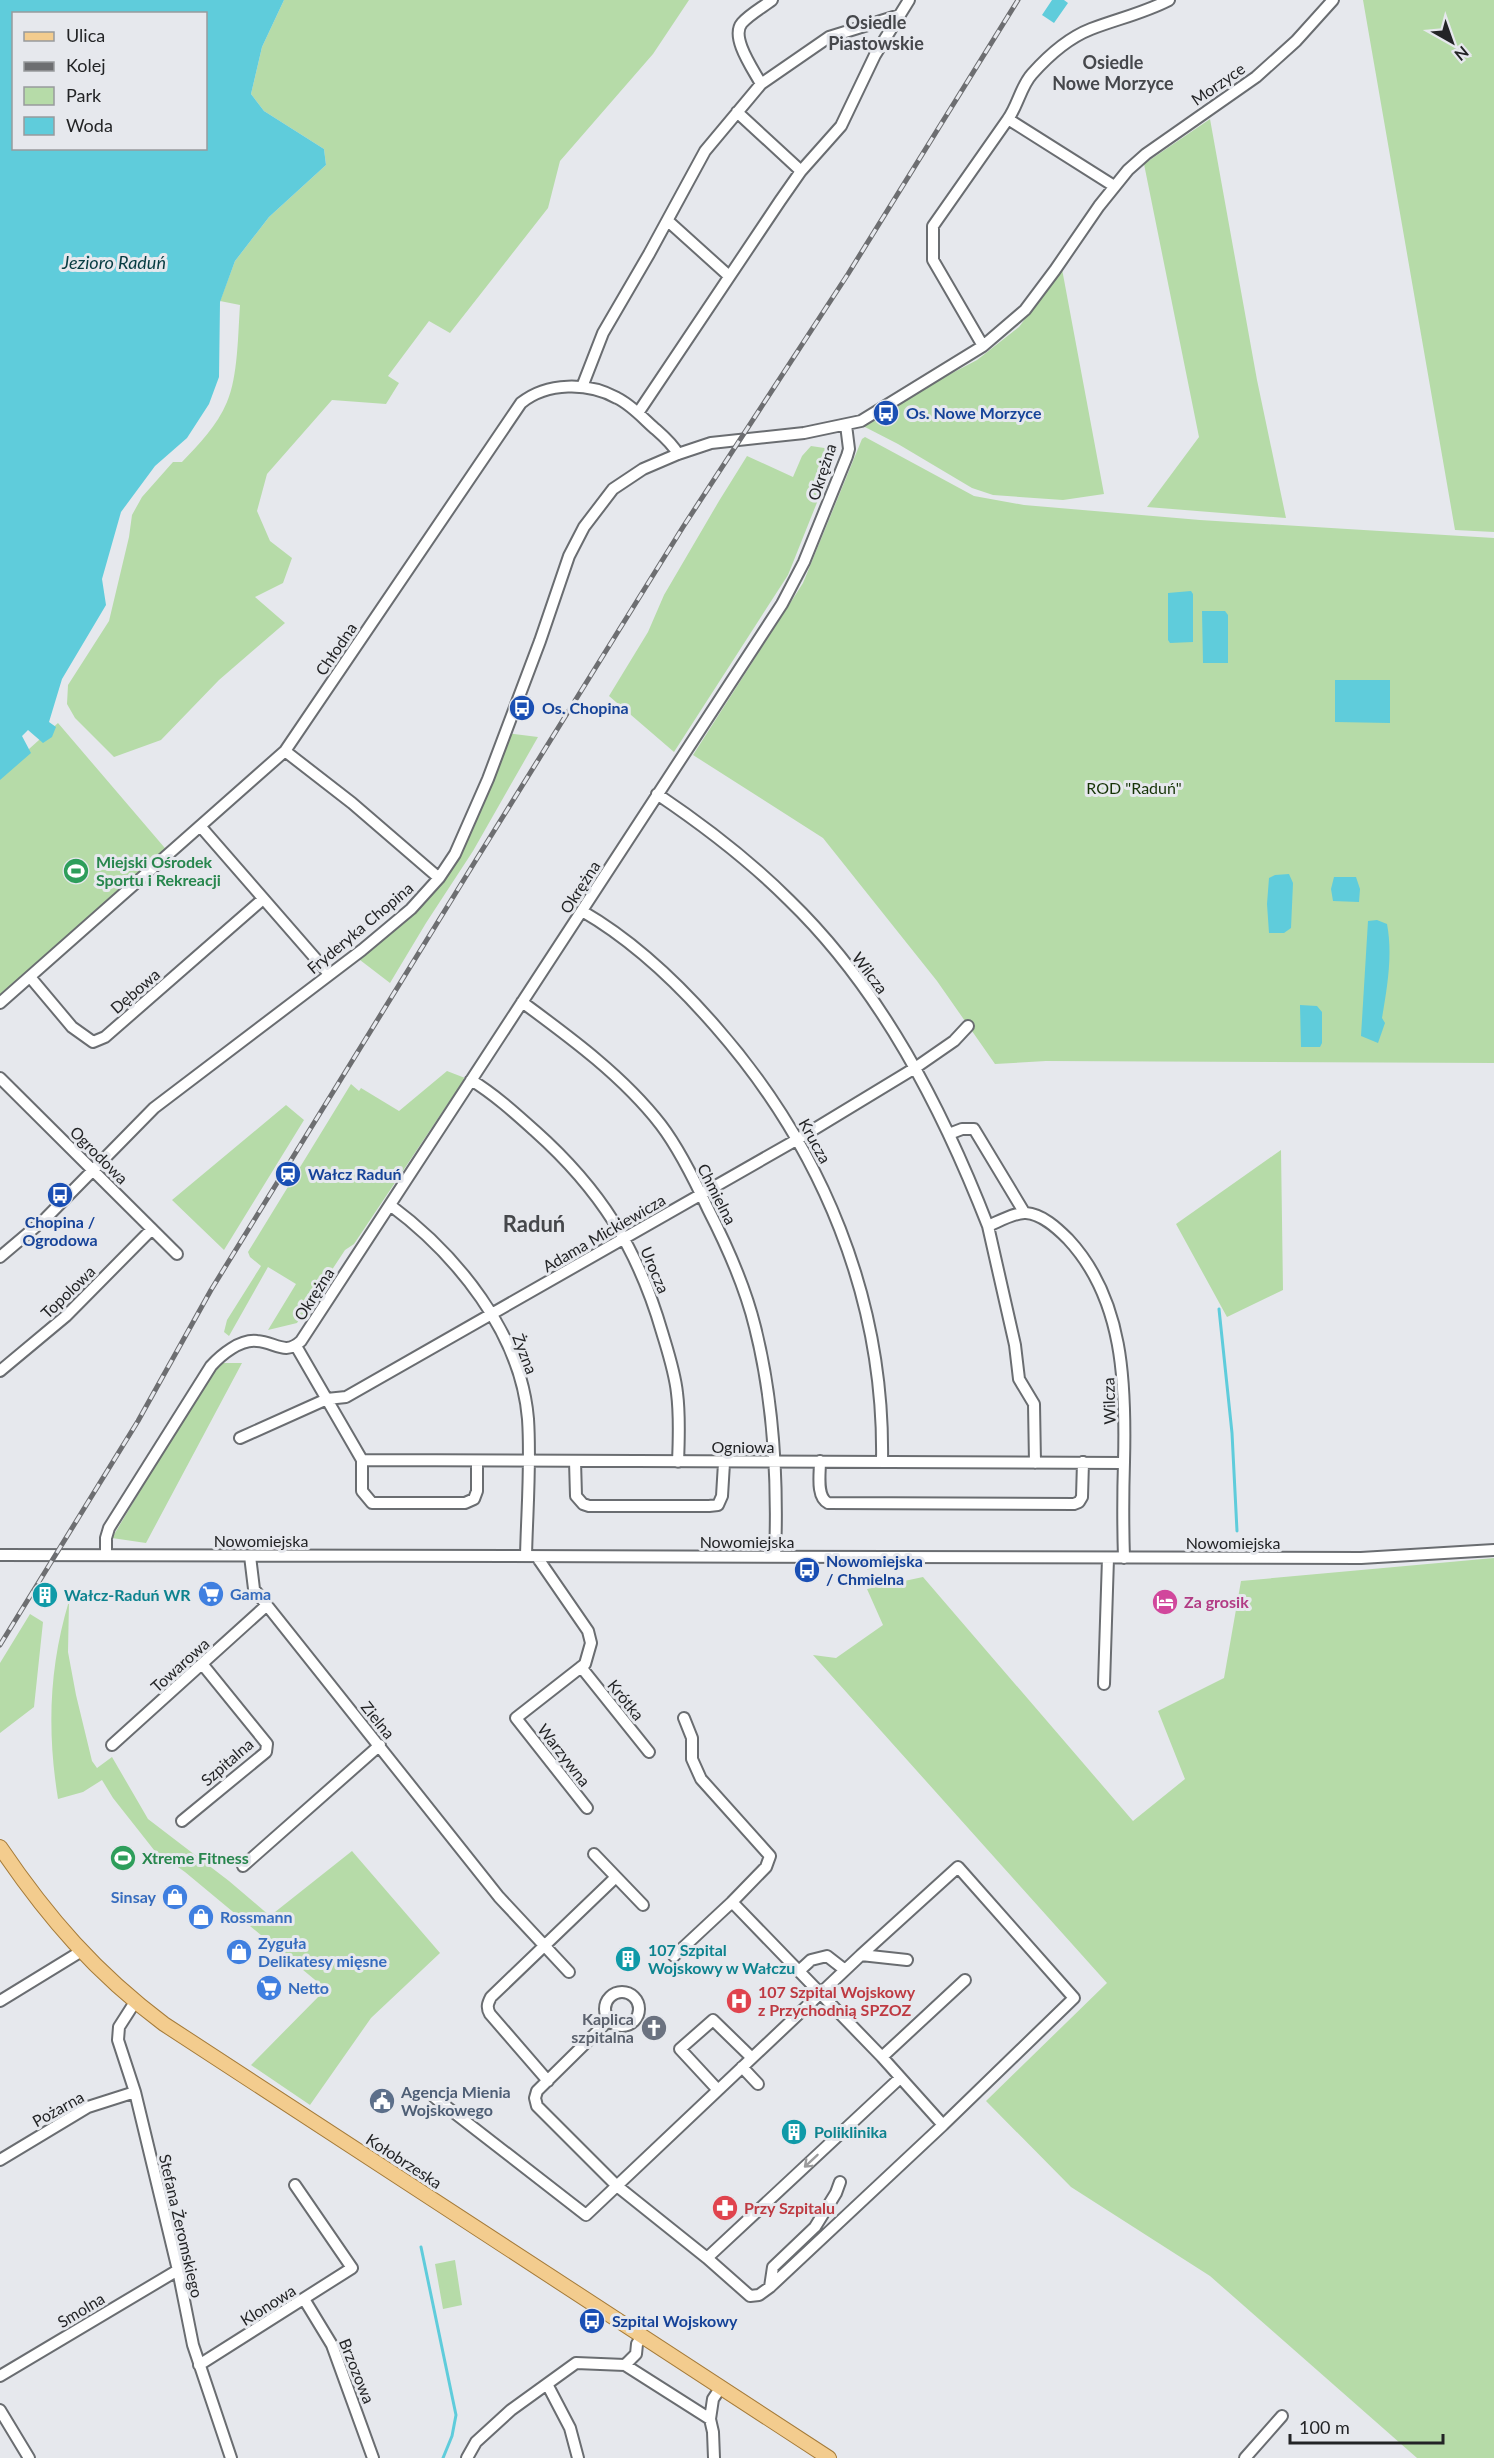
<svg xmlns="http://www.w3.org/2000/svg" width="1494" height="2458" viewBox="0 0 1494 2458" font-family="Lato,sans-serif">
<rect width="100%" height="100%" fill="#e6e8ed"/>
<path fill="#b6dba8" d="M284,0H689L653,54L560,161L548,208L450,333L429,321L388,376L399,383L386,404L332,400L267,474L257,511L270,541L292,558L283,583L255,597L285,623L219,680L161,740L114,757L75,718L67,704L68,685L109,621L129,537L132,515L142,497L173,462H182C199,444 217,426 227,402C238,377 238,333 240,305L220,301L235,261L269,217L326,165L324,149L264,111L251,94L262,47Z
M1363,0H1494V532L1455,530Z
M1210,119L1257,380L1286,518L1147,507L1199,437L1144,164Z
M1062,269L1104,494L1063,500L993,495L972,488L898,444L863,426L918,391L977,360L1019,327Z
M865,437L974,496L1024,505L1200,520L1494,538V1063L1046,1061L995,1064L937,981L823,838L693,755L803,583L862,439Z
M811,446L838,450L788,575L674,752L609,696L648,632L664,595L719,501L747,456L793,477L802,456Z
M58,723L170,854L0,1003V775Z
M505,733L538,737L473,851L426,923L390,983L360,960L362,950L439,878Z
M447,1071L465,1078L354,1244L345,1250L297,1323L268,1330L296,1284L268,1267L229,1336L224,1332L227,1320L261,1266L250,1257L248,1252L351,1084L359,1091L361,1088L399,1111Z
M286,1105L304,1120L224,1250L172,1200Z
M1281,1150L1283,1290L1227,1317L1176,1224Z
M216,1363H242L146,1543L112,1538Z
M1494,1558V2458H1417L1210,2276L1071,2187L986,2101L1107,1983L813,1655L836,1658L883,1625L867,1589L923,1577L1133,1821L1185,1779L1158,1711L1224,1678L1241,1581Z
M69,1601L68,1652L76,1695L92,1761L97,1768L112,1757L148,1819L229,1881L270,1916L352,1851L440,1953L371,2018L310,2105L251,2065L326,1989L185,1872L154,1850L113,1798L102,1780L83,1792L58,1799C47,1731 49,1667 69,1601Z
M30,1614L43,1622L34,1707L0,1733V1663Z
M455,2260L462,2305L443,2309L435,2264Z"/>
<path fill="#5fccdb" fill-rule="evenodd" d="M0,0H284L262,47L251,94L264,111L324,149L326,165L269,217L235,261L220,302L219,377L209,404L187,438L155,466L121,512L102,579L106,605L62,679L49,722L56,727L52,737L43,743L28,730L22,736L31,753L0,780ZM14,14H206V148H14Z
M1052,0H1064L1068,3L1054,23L1042,15Z
M1191,591L1193,594V642L1170,643L1168,640V593Z
M1202,611H1225L1228,615V663H1203Z
M1335,680H1390V723L1335,722Z
M1289,874L1293,883L1291,928L1284,933H1269L1267,904L1269,878L1275,875Z
M1334,877H1356L1360,889L1359,902L1333,901L1331,889Z
M1377,920L1387,924C1393,955 1387,988 1382,1018L1385,1023L1378,1043L1361,1036L1368,921Z
M1300,1005L1317,1006L1322,1012V1043L1320,1047H1301Z"/>
<g fill="none" stroke-linecap="round" stroke-linejoin="round">
<path stroke="#5fccdb" stroke-width="3" d="M1219,1309L1232,1433L1237,1531
M421,2247L456,2415L452,2436L443,2458"/>
<g stroke="#6a6d71" stroke-width="14">
<path id="minor" d="M761,84C753,69 730,37 742,23C750,14 763,7 772,0
M737,112L801,171
M1008,119C1018,105 1021,86 1032,74C1048,56 1068,38 1091,29C1117,19 1144,13 1169,0
M668,221L729,276
M983,346L933,260V226L1008,119L1114,186
M582,387L603,333L649,254L705,151L761,84L829,37L900,15
M638,413L780,201L801,171L841,126L875,55L909,0
M285,751L352,803L439,878
M657,794C703,825 750,861 789,900C881,989 942,1108 988,1226
M201,827L329,974
M582,911C634,941 677,982 716,1027C822,1148 885,1299 882,1462
M30,977L72,1027L93,1042L105,1037L263,899
M522,1002C571,1038 624,1077 661,1125C680,1150 695,1181 708,1209C727,1246 745,1286 755,1327C774,1402 778,1480 775,1557
M0,1003L285,751L521,403C547,382 588,382 617,398C630,404 642,417 653,427C662,435 672,443 678,454
M0,1078L177,1254
M471,1080C494,1094 515,1113 535,1131C600,1189 638,1249 662,1332C668,1352 675,1373 677,1393C680,1416 679,1439 678,1462
M949,1134L962,1129H974L1024,1212
M390,1205C456,1254 521,1333 528,1419C531,1464 527,1511 526,1556
M0,1257L46,1218L154,1108L362,950L411,909L439,878L455,854L488,779L540,641L569,556L584,527L613,489L643,469L678,454L711,443L804,433L861,421L983,346L1025,310L1055,270L1099,206L1128,170L1146,154L1256,77L1296,41L1333,0
M296,1346L362,1460
M0,1371L66,1316L152,1229
M240,1438L327,1399L346,1397L798,1139L915,1068L954,1041L968,1026
M362,1460L1124,1463
M362,1460V1491L372,1503H465L474,1499L477,1491V1461
M575,1461L576,1496L583,1504L589,1506H709L718,1505L722,1496L724,1463
M820,1461C820,1474 816,1497 828,1503L1074,1504L1079,1502L1082,1497L1083,1462
M1035,1463L1034,1404L1019,1379L1015,1345L988,1226C998,1222 1015,1212 1026,1213C1042,1214 1057,1228 1068,1239C1124,1299 1126,1384 1124,1462C1123,1494 1123,1526 1124,1558
M0,1555L1361,1558L1494,1550
M106,1555V1538L109,1528L211,1366C221,1355 240,1339 257,1341C275,1342 285,1356 301,1341L782,604L804,562L847,456L849,449L846,425
M250,1556L254,1589L499,1897L569,1972
M537,1557L588,1631L591,1643L585,1664L516,1718L587,1808
M581,1667L649,1752
M1104,1684L1108,1558
M112,1745L267,1605
M182,1821L266,1752L267,1744L203,1665
M594,1854L643,1905
M243,1866L380,1745
M861,1955L958,1867L1074,1998L943,2125
M674,1956L732,1902
M799,1971L811,1960L827,1956L845,1970
M605 2009a17 17 0 1 1 34 0a17 17 0 1 1-34 0Z
M0,2001L80,1952
M135,2002L119,2027L118,2040L135,2092L178,2270L193,2345L231,2458
M609,2020L537,2091L535,2098L537,2106L617,2186L707,2258L750,2296L759,2295L770,2287L943,2125L882,2057L732,1902L766,1867L770,1856L701,1779L692,1759V1738L684,1718
M882,2057L965,1980
M742,2067L758,2084
M548,2081L490,2014C486,2007 488,2003 491,1997L616,1877
M718,2090L680,2049L713,2020L752,2058
M434,2097L586,2215L861,1955L907,1960
M0,2160L88,2107L135,2092
M707,2258L900,2078
M770,2287L773,2267L815,2227L836,2193L840,2182
M304,2299L332,2345L373,2458
M199,2365L352,2268L295,2185
M625,2365L636,2354L637,2344L642,2336
M0,2376L178,2270
M547,2384L570,2428L578,2458
M0,2410L29,2458
M710,2419L713,2399L721,2387
M467,2458L476,2442L511,2410L576,2363L625,2365L710,2419L713,2432L714,2458
M1245,2458L1282,2416"/>
</g>
<g stroke="#a57b39" stroke-width="16">
<path id="major" d="M0,1847C48,1918 96,1973 164,2024L829,2458"/>
</g>
<use href="#minor" stroke="#fff" stroke-width="10"/>
<use href="#major" stroke="#f3cc8e" stroke-width="14"/>
<g stroke="#6d6e71" stroke-width="5">
<path id="rail" d="M0,1645L138,1421L211,1290L476,860L683,527L848,274L1018,0"/>
</g>
<use href="#rail" stroke="#e6e8ed" stroke-width="3" stroke-dasharray="9" stroke-linecap="butt"/>
</g>
<defs><path id="oneway-shaft" d="M-6 0H5M1.5-3L5.5 0L1.5 3" fill="none" stroke-width="1.6" stroke-linecap="round" stroke-linejoin="round" transform="scale(1.5)"/></defs>
<use stroke="#9c9c9d" href="#oneway-shaft" transform="translate(811 2161) rotate(137)"/>
<defs>
<g id="bus-disc" transform="scale(1.35)"><circle r="9.5" fill="#1a4fb4" stroke="#e6e8ed"/><path d="M-5-6H5V4H4V6H2V4H-2V6H-4V4H-5ZM-3.5-4V0h7V-4ZM-3.5 1.2v1.5H-2V1.2ZM2 1.2v1.5H3.5V1.2Z" fill="#fff"/></g>
<g id="stadium-disc" transform="scale(1.35)"><circle r="9.5" fill="#2e9e5b" stroke="#e6e8ed"/><path d="M0-5a6.5 5 0 1 0 0 10a6.5 5 0 1 0 0-10ZM-3.5-1.8h7v3.6h-7Z" fill="#fff"/></g>
<g id="station-disc" transform="scale(1.35)"><circle r="9.5" fill="#1a4fb4" stroke="#e6e8ed"/><path d="M-3-6H3Q5-6 5-4V2Q5 4 3 4L4.5 6H3L1.5 4h-3L-3 6H-4.5L-3 4Q-5 4-5 2V-4Q-5-6-3-6ZM-3.5-4v3h7v-3ZM-3.5 1v1.5H-2V1ZM2 1v1.5H3.5V1Z" fill="#fff"/></g>
<g id="supermarket-disc" transform="scale(1.35)"><circle r="9.5" fill="#3f7fe0" stroke="#e6e8ed"/><path d="M-6-5.5h2.5l.6 2H6L4.5 2H-2.5L-4.4-4H-6ZM-1.5 3.2a1.3 1.3 0 1 0 .1 0ZM3 3.2a1.3 1.3 0 1 0 .1 0Z" fill="#fff"/></g>
<g id="building-disc" transform="scale(1.35)"><circle r="9.5" fill="#0f9aa8" stroke="#e6e8ed"/><path d="M-4-6H4V6H1V3H-1V6H-4ZM-2.5-4.3h1.7v1.8h-1.7ZM.8-4.3h1.7v1.8H.8ZM-2.5-1h1.7V.8h-1.7ZM.8-1h1.7V.8H.8Z" fill="#fff"/></g>
<g id="hotel-disc" transform="scale(1.35)"><circle r="9.5" fill="#d1479c" stroke="#e6e8ed"/><path d="M-6-4.5h1.5V1H6V5H4.5V3h-9V5H-6ZM-4 0a1.8 1.8 0 1 1 3.6 0ZM.5 0V-2.5h3Q6-2.5 6 0Z" fill="#fff"/></g>
<g id="shop-disc" transform="scale(1.35)"><circle r="9.5" fill="#3f7fe0" stroke="#e6e8ed"/><path d="M-5-2.5h2.3a2.7 3.5 0 0 1 5.4 0H5L5.5 6h-11ZM-1.5-2.5h3a1.5 2.3 0 0 0-3 0Z" fill="#fff"/></g>
<g id="hospital-disc" transform="scale(1.35)"><circle r="9.5" fill="#e0444e" stroke="#e6e8ed"/><path d="M-5-5h3v3.5h4V-5h3V5h-3V1.5h-4V5h-3Z" fill="#fff"/></g>
<g id="church-disc" transform="scale(1.35)"><circle r="9.5" fill="#6b7280" stroke="#e6e8ed"/><path d="M-1.2-6h2.4v3.5h3.3v2.4h-3.3V6h-2.4V-.1h-3.3v-2.4h3.3Z" fill="#fff"/></g>
<g id="civic-disc" transform="scale(1.35)"><circle r="9.5" fill="#5c6f8a" stroke="#e6e8ed"/><path d="M-.6-6.5H3V-4.5H.6V-3L4-1V1h2V6H-6V1h2V-1L-.6-3ZM-1.2 2.5V6h2.4V2.5Z" fill="#fff"/></g>
<g id="pharmacy-disc" transform="scale(1.35)"><circle r="9.5" fill="#e0444e" stroke="#e6e8ed"/><path d="M-2-6h4v4h4v4h-4v4h-4v-4h-4v-4h4Z" fill="#fff"/></g>
</defs>
<g fill-rule="evenodd">
<use href="#bus-disc" x="886" y="413"/>
<use href="#bus-disc" x="522" y="708"/>
<use href="#stadium-disc" x="76" y="871"/>
<use href="#station-disc" x="288" y="1174"/>
<use href="#bus-disc" x="60" y="1195"/>
<use href="#bus-disc" x="807" y="1570"/>
<use href="#supermarket-disc" x="211" y="1594"/>
<use href="#building-disc" x="45" y="1595"/>
<use href="#hotel-disc" x="1165" y="1602"/>
<use href="#stadium-disc" x="123" y="1858"/>
<use href="#shop-disc" x="175" y="1897"/>
<use href="#shop-disc" x="201" y="1917"/>
<use href="#shop-disc" x="239" y="1952"/>
<use href="#building-disc" x="628" y="1959"/>
<use href="#supermarket-disc" x="269" y="1988"/>
<use href="#hospital-disc" x="739" y="2001"/>
<use href="#church-disc" x="654" y="2028"/>
<use href="#civic-disc" x="382" y="2101"/>
<use href="#building-disc" x="794" y="2132"/>
<use href="#pharmacy-disc" x="725" y="2208"/>
<use href="#bus-disc" x="592" y="2321"/>
</g>
<g text-anchor="middle" stroke-width="6" stroke-linejoin="round" paint-order="stroke">
<g font-size="16" fill="#232426" stroke="#e6e8ed">
<text transform="translate(1218 84) rotate(-35)" y="6">Morzyce</text>
<text transform="translate(822 472) rotate(-72)" y="6">Okrężna</text>
<text transform="translate(336 649) rotate(-56)" y="6">Chłodna</text>
<text transform="translate(580 887) rotate(-57)" y="6">Okrężna</text>
<text transform="translate(360 928) rotate(-40)" y="6">Fryderyka Chopina</text>
<text transform="translate(870 973) rotate(53)" y="6">Wilcza</text>
<text transform="translate(135 991) rotate(-41)" y="6">Dębowa</text>
<text transform="translate(815 1141) rotate(61)" y="6">Krucza</text>
<text transform="translate(99 1155) rotate(45)" y="6">Ogrodowa</text>
<text transform="translate(717 1194) rotate(63)" y="6">Chmielna</text>
<text transform="translate(604 1233) rotate(-30)" y="6">Adama Mickiewicza</text>
<text transform="translate(655 1270) rotate(67)" y="6">Urocza</text>
<text transform="translate(68 1292) rotate(-44)" y="6">Topolowa</text>
<text transform="translate(314 1294) rotate(-57)" y="6">Okrężna</text>
<text transform="translate(525 1354) rotate(69)" y="6">Żyzna</text>
<text transform="translate(1109 1401) rotate(-92)" y="6">Wilcza</text>
<text x="743" y="1453">Ogniowa</text>
<text x="261" y="1547">Nowomiejska</text>
<text x="747" y="1548">Nowomiejska</text>
<text x="1233" y="1549">Nowomiejska</text>
<text transform="translate(180 1665) rotate(-42)" y="6">Towarowa</text>
<text transform="translate(626 1700) rotate(51)" y="6">Krótka</text>
<text transform="translate(378 1720) rotate(51)" y="6">Zielna</text>
<text transform="translate(564 1755) rotate(52)" y="6">Warzywna</text>
<text transform="translate(227 1762) rotate(-41)" y="6">Szpitalna</text>
<text transform="translate(58 2109) rotate(-29)" y="6">Pożarna</text>
<text transform="translate(404 2161) rotate(33)" y="6">Kołobrzeska</text>
<text transform="translate(181 2226) rotate(77)" y="6">Stefana Żeromskiego</text>
<text transform="translate(268 2305) rotate(-32)" y="6">Klonowa</text>
<text transform="translate(81 2310) rotate(-31)" y="6">Smolna</text>
<text transform="translate(357 2371) rotate(68)" y="6">Brzozowa</text>
</g>
<g font-size="16" font-weight="bold" fill="#164399" stroke="#e6e8ed" text-anchor="start">
<text x="906" y="419">Os. Nowe Morzyce</text>
<text x="542" y="714">Os. Chopina</text>
<text x="308" y="1180">Wałcz Raduń</text>
<text x="60" y="1228" text-anchor="middle">Chopina /<tspan x="60" dy="18">Ogrodowa</tspan></text>
<text x="826" y="1567">Nowomiejska<tspan x="826" dy="18">/ Chmielna</tspan></text>
<text x="612" y="2327">Szpital Wojskowy</text>
</g>
<g font-size="16" fill="#163407" stroke="#e6e8ed">
<text x="1134" y="794">ROD "Raduń"</text>
</g>
<g font-size="16" font-weight="bold" fill="#27864d" stroke="#e6e8ed" text-anchor="start">
<text x="96" y="868">Miejski Ośrodek<tspan x="96" dy="18">Sportu i Rekreacji</tspan></text>
<text x="142" y="1864">Xtreme Fitness</text>
</g>
<g font-size="16" font-weight="bold" fill="#366cbe" stroke="#e6e8ed" text-anchor="start">
<text x="230" y="1600">Gama</text>
<text x="156" y="1903" text-anchor="end">Sinsay</text>
<text x="220" y="1923">Rossmann</text>
<text x="258" y="1949">Zyguła<tspan x="258" dy="18">Delikatesy mięsne</tspan></text>
<text x="288" y="1994">Netto</text>
</g>
<g font-size="16" font-weight="bold" fill="#0d838f" stroke="#e6e8ed" text-anchor="start">
<text x="64" y="1601">Wałcz-Raduń WR</text>
<text x="648" y="1956">107 Szpital<tspan x="648" dy="18">Wojskowy w Wałczu</tspan></text>
<text x="814" y="2138">Poliklinika</text>
</g>
<g font-size="16" font-weight="bold" fill="#b23c85" stroke="#e6e8ed" text-anchor="start">
<text x="1184" y="1608">Za grosik</text>
</g>
<g font-size="16" font-weight="bold" fill="#be3a42" stroke="#e6e8ed" text-anchor="start">
<text x="758" y="1998">107 Szpital Wojskowy<tspan x="758" dy="18">z Przychodnią SPZOZ</tspan></text>
<text x="744" y="2214">Przy Szpitalu</text>
</g>
<g font-size="16" font-weight="bold" fill="#5b616d" stroke="#e6e8ed" text-anchor="end">
<text x="634" y="2025">Kaplica<tspan x="634" dy="18">szpitalna</tspan></text>
</g>
<g font-size="16" font-weight="bold" fill="#4e5e75" stroke="#e6e8ed" text-anchor="start">
<text x="401" y="2098">Agencja Mienia<tspan x="401" dy="18">Wojskowego</tspan></text>
</g>
<g font-size="18" font-weight="bold" fill="#45474b" stroke="#e6e8ed">
<text x="876" y="29">Osiedle<tspan x="876" dy="21">Piastowskie</tspan></text>
<text x="1113" y="69">Osiedle<tspan x="1113" dy="21">Nowe Morzyce</tspan></text>
</g>
<g font-size="18" font-style="italic" fill="#073c42" stroke="#e6e8ed">
<text x="114" y="269">Jezioro Raduń</text>
</g>
<g font-size="22" font-weight="bold" fill="#45474b" stroke="#e6e8ed">
<text x="534" y="1232">Raduń</text>
</g>
</g>
<rect x="12" y="12" width="195" height="138" fill="#e6e8ed" stroke="#989a9d" stroke-width="1.5"/>
<rect x="24" y="32" width="30" height="9" fill="#f3cc8e" stroke="#989a9d" stroke-width="1.5"/>
<text x="66" y="42" font-size="18" fill="#232426">Ulica</text>
<rect x="24" y="62" width="30" height="9" fill="#6d6e71" stroke="#989a9d" stroke-width="1.5"/>
<text x="66" y="72" font-size="18" fill="#232426">Kolej</text>
<rect x="24" y="87" width="30" height="18" fill="#b6dba8" stroke="#989a9d" stroke-width="1.5"/>
<text x="66" y="102" font-size="18" fill="#232426">Park</text>
<rect x="24" y="117" width="30" height="18" fill="#5fccdb" stroke="#989a9d" stroke-width="1.5"/>
<text x="66" y="132" font-size="18" fill="#232426">Woda</text>
<g transform="translate(1452 42) rotate(140)" stroke="#e6e8ed" stroke-width="4.5" paint-order="stroke">
<path d="M0-4.5L10 22L0 15L-10 22Z" fill="#232426"/>
<text y="-9" font-size="16" font-weight="bold" text-anchor="middle" fill="#232426">N</text>
</g>
<path d="M1290 2434v9h153v-9" fill="none" stroke="#232426" stroke-width="3"/>
<text x="1299" y="2434" font-size="18" fill="#232426" stroke="#e6e8ed" stroke-width="4.5" paint-order="stroke">100 m</text>
</svg>
